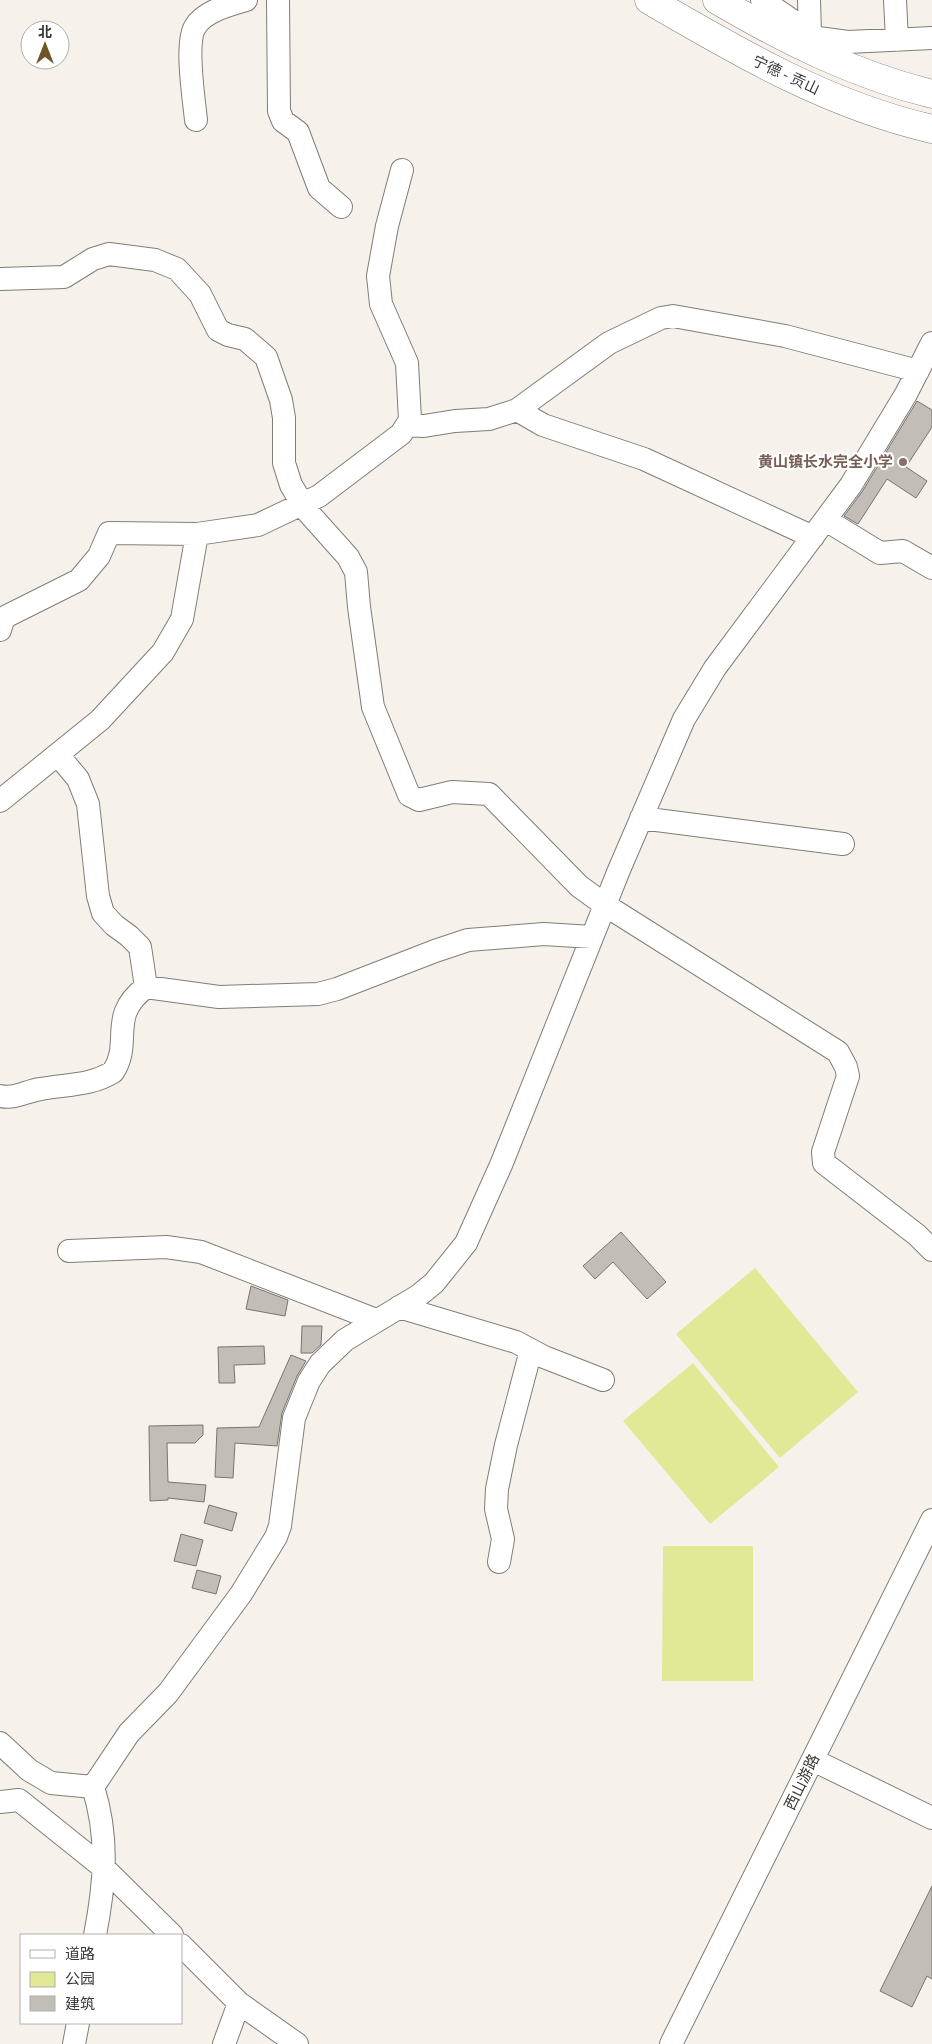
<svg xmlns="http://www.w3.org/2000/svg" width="932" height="2044" viewBox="0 0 932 2044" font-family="Georgia,'Noto Sans SC',serif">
<rect width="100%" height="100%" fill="#f7f1eb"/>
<path fill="#e1e996" d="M755,1268L858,1392L780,1458L676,1334Z
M693,1363L779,1467L710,1524L623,1421Z
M663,1546H753V1681H662Z"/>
<path fill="#c3bdb7" stroke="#7a746f" d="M917,401L932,410V427L906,467L927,481L916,498L887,479L858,524L844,516L862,492Z
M621,1232L666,1282L647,1299L613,1262L595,1279L583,1266Z
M251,1286L288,1300L285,1316L246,1309Z
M302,1326H322L321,1345L312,1353H301Z
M264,1346L265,1364L234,1365L235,1383H219L218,1347Z
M291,1355L306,1361L297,1376L282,1413L277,1446L235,1443L233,1478L215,1477L217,1428L259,1427Z
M203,1425V1435L195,1443H167L168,1482L206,1485L204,1502L168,1498V1500L150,1501L149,1426Z
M209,1505L237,1513L232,1531L204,1523Z
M181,1534L203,1540L196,1566L174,1561Z
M197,1570L221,1576L216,1594L192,1588Z
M932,1886V1979L927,1976L912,2007L880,1991Z"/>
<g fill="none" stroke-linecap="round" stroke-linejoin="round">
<g stroke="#827c77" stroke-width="24">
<path id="minor" d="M278,0L279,111L283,121L298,132L319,188L341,207
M762,0L818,38L848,42L932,38
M809,0L810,33
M895,0L897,40
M196,120C194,100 185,43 195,27C204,11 230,5 246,0
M0,279L64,277L93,259L109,254L155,260L177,269L200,294L218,330L228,335L245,339L266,357L281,400L284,418V463L291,485L306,510L348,557L356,572L359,607L373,707L409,795L419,800L452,792L489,794L579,886L605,905L838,1052L846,1067L848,1076L823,1152L824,1163L917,1235L932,1250
M517,410L543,425L644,459L813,537
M408,425L424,426L455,421L489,419L517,410L609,343L661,318L673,316L785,336L918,371
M826,520L880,553L903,551L932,568
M0,630L3,620L7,616L79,580L99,556L109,533L197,534L258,525L319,496L401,434L410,420L407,363L381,304L378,276L387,226L402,170
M58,755L78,779L88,804L98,896L103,913L114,925L129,936L140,947L146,987
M0,801L100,720L163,652L182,619L197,534
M641,818L843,844
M0,1096C18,1099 25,1091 41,1089C67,1084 90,1086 113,1072C133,1042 107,1016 146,987L219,997L318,994L337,989L435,951L468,940L544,934L592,937
M69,1251L166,1247L201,1252L376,1320
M399,1307L516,1342L544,1357L603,1380
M499,1562L503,1539L496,1509L497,1489L506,1445L531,1350
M0,1743L29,1770L51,1783L93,1787
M813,1760L932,1818
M93,1787L129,1733L168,1693L241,1594L276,1537L280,1526L294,1418L309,1381L320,1364L345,1340L418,1296L434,1283L466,1243L501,1165L619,870L684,719L715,668L851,485L906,394L932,343
M93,1787C109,1837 105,1884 95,1935
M0,1802L19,1800L105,1869L172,1935
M181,1945L239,2003L297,2044
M74,2044L78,2023
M224,2044L239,2003
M671,2044L932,1520"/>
</g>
<g stroke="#827c77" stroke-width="29">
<path id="highway" d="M649,0C740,53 828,105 932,129
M717,0C785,40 855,75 932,94"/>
</g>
<use href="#minor" stroke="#fff" stroke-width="22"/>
<use href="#highway" stroke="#fff" stroke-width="28"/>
</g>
<circle fill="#8d6e63" stroke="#fff" stroke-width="2" cx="903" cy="462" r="5"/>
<g text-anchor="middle" stroke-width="4" stroke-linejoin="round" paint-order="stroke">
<g font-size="15" fill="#393734" stroke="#fff">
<text transform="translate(786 75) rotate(25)" y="5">宁德 - 贡山</text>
<text transform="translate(802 1782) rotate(-64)" y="5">西山游路</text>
</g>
<g font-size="15" font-weight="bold" fill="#785e54" stroke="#fff" text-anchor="end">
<text x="893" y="467">黄山镇长水完全小学</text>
</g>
</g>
<rect x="20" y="1934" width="162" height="90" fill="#ffffff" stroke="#b0afae"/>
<rect x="30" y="1950" width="25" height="8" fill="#ffffff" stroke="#b0afae"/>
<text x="65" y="1959" font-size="15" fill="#393734">道路</text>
<rect x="30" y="1972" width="25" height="15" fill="#e1e996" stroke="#b0afae"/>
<text x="65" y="1984" font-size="15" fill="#393734">公园</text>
<rect x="30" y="1996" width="25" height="15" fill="#c3bdb7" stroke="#b0afae"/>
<text x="65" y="2009" font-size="15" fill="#393734">建筑</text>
<g transform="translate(45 45)"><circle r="24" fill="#ffffff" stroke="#b0afae"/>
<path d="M0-4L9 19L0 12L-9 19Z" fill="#6c5726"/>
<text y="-8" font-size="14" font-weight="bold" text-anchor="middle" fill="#393734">北</text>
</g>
</svg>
